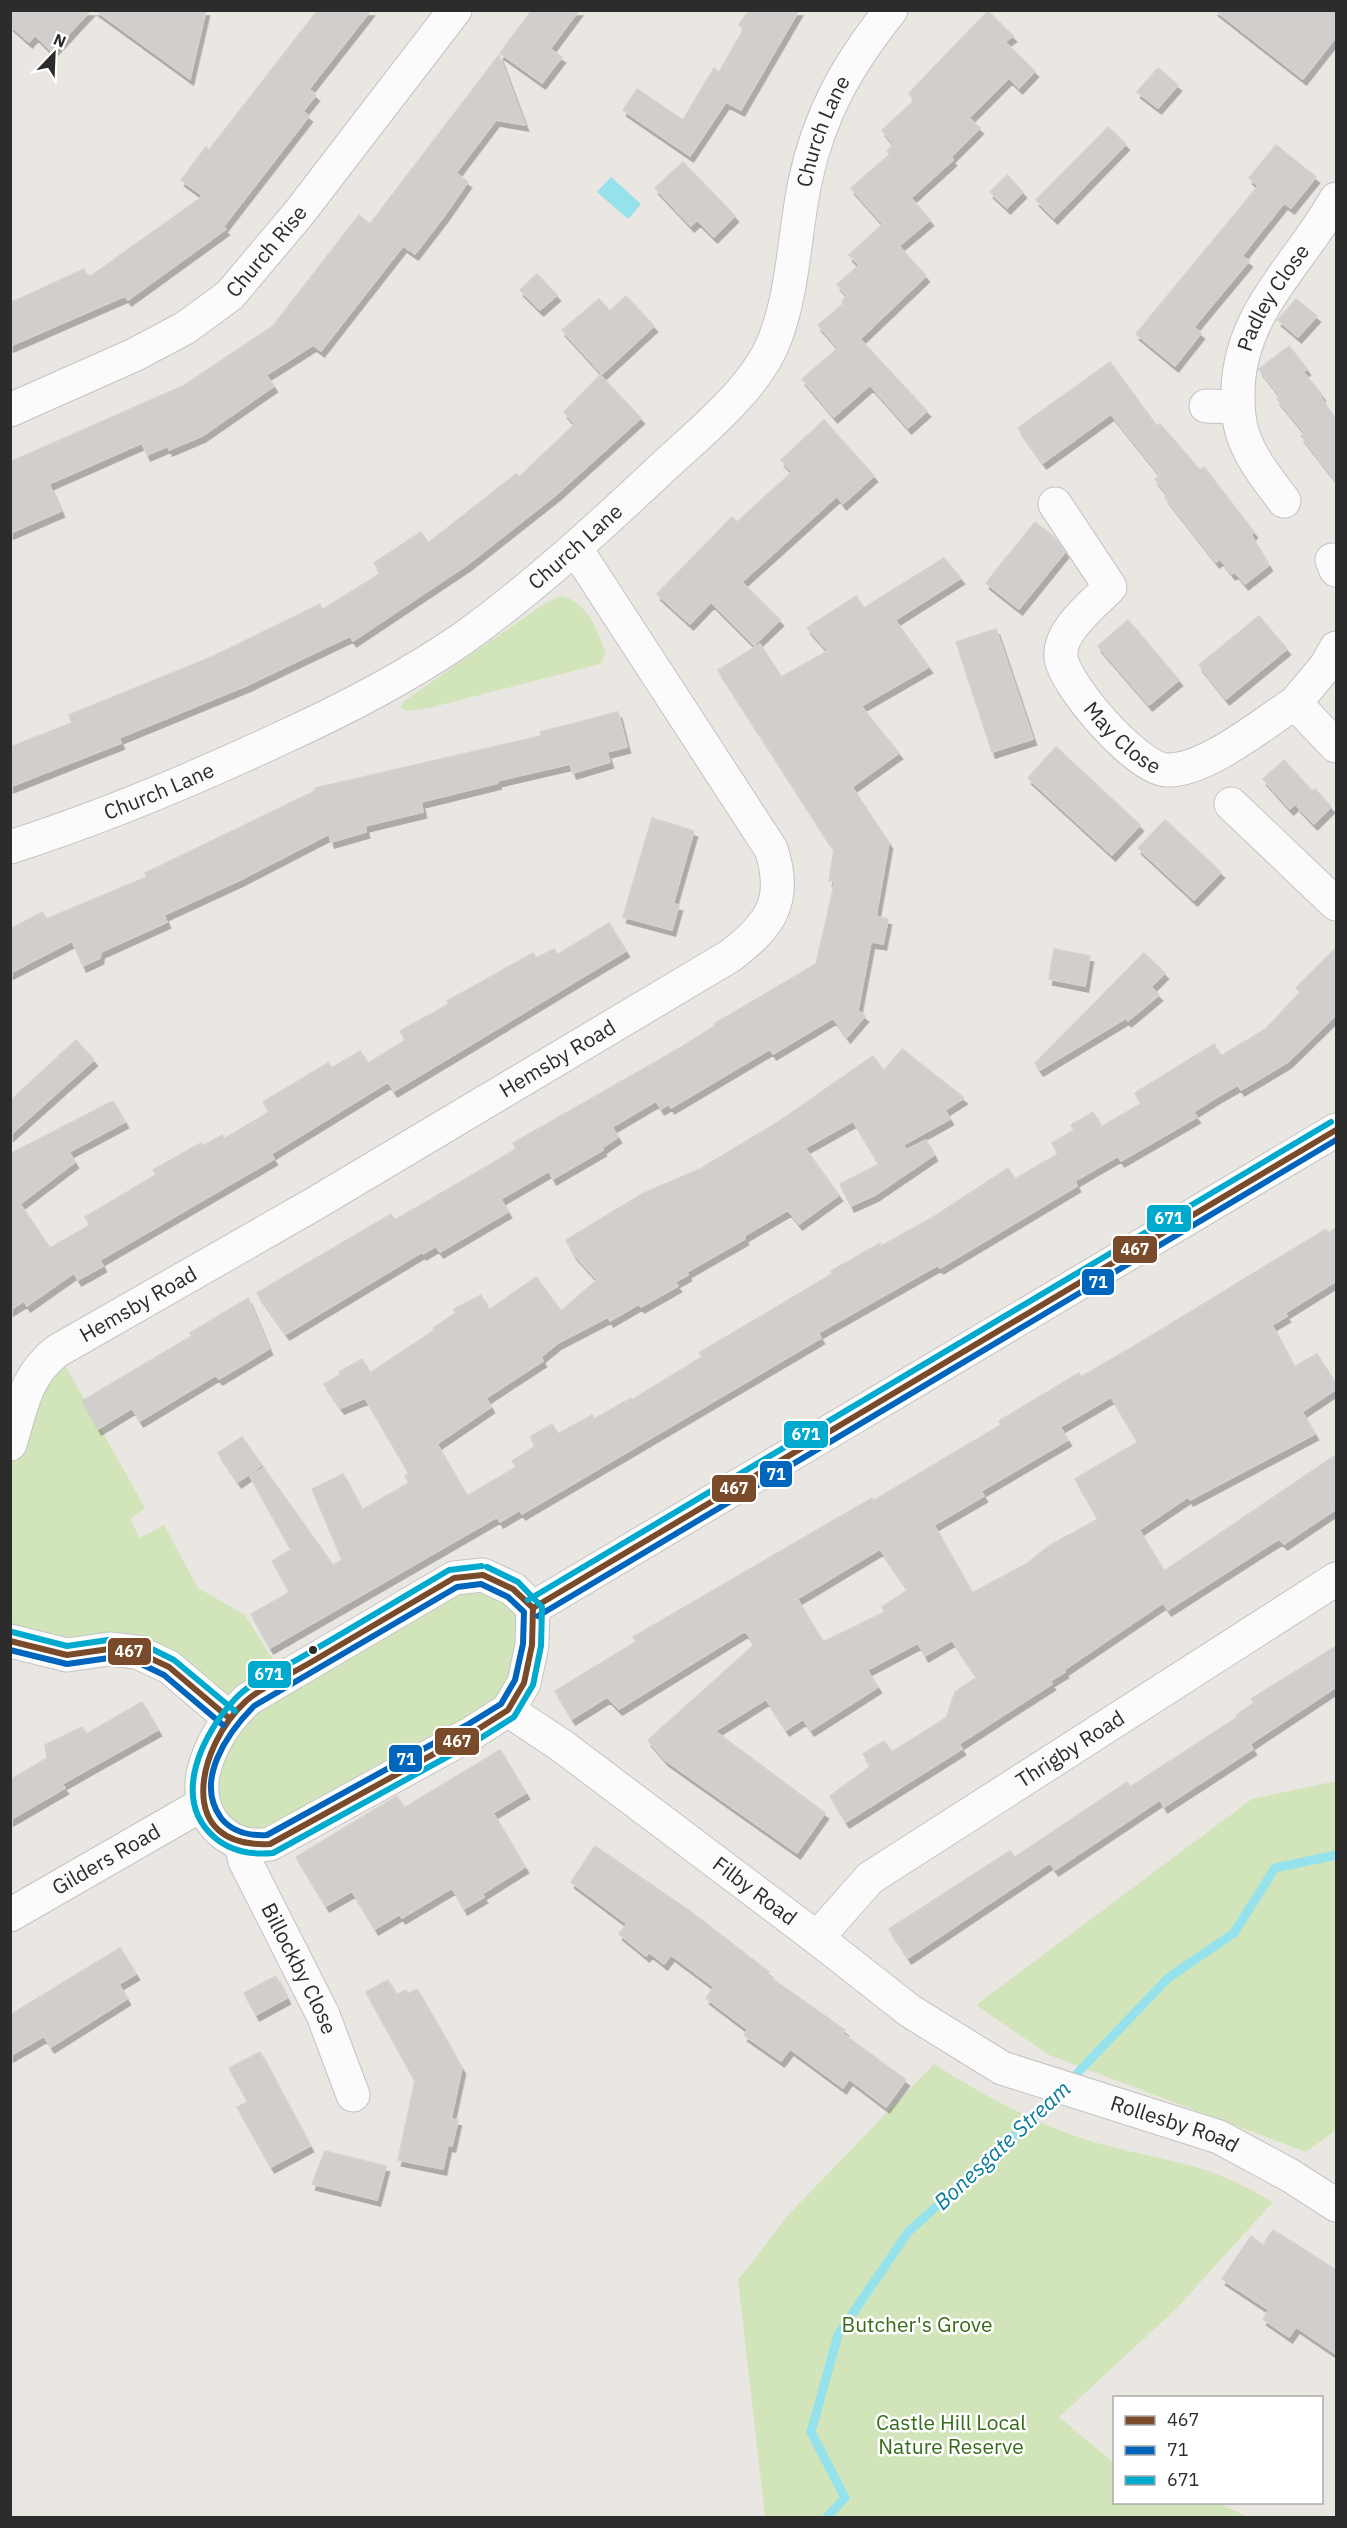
<svg xmlns="http://www.w3.org/2000/svg" width="1347" height="2528" viewBox="0 0 1347 2528" font-family="'IBM Plex Sans',sans-serif">
<defs>
<filter id="shadow"><feDropShadow dx="3.5" dy="6" stdDeviation="0" flood-color="#0004"/></filter>
</defs>
<rect width="100%" height="100%" fill="#eae6e2"/>
<path fill="#d2e5ba" d="M562,596C589,604 596,629 606,653L600,664L429,708L407,711L401,708L404,701L547,602Z
M57,1351L145,1508L130,1519L140,1538L164,1525L198,1588L245,1615L283,1676L454,1578L533,1608L524,1683L283,1836L211,1823L228,1718L169,1667L11,1641V1444Z
M1336,1781V2130L1306,2152L1049,2055L976,2005L1252,1799Z
M934,2064C976,2091 1020,2115 1067,2133C1110,2150 1155,2155 1199,2168C1226,2176 1249,2189 1273,2202L1176,2309L1059,2417L1114,2463V2502L1219,2503L1247,2517H765L738,2280L790,2213Z"/>
<path fill="#95e2ec" d="M611,177L641,204L628,219L597,192Z"/>
<g fill="none" stroke-linecap="round" stroke-linejoin="round">
<path stroke="#95e2ec" stroke-width="9" d="M1068,2083L1168,1978L1234,1933L1275,1868L1336,1855
M826,2518L845,2498L811,2432L838,2335L908,2232L1032,2120L1058,2093"/>
</g>
<path fill="#d1cecb" stroke="#d5d1ce" stroke-width="1.5" fill-rule="evenodd" filter="url(#shadow)" d="M10,10H91L52,52L35,35L29,42L10,25Z
M95,10H206L190,79Z
M318,10H371L309,89L316,95L303,111L309,116L223,227L226,229L128,300L125,296L10,346V303L84,269L88,278L203,196L181,180L206,147L209,150Z
M532,10H579L550,49L562,57L542,83L500,53Z
M749,10H799L741,110L726,102L690,156L623,110L637,89L683,120L714,68L719,72L744,29L739,25Z
M1215,10H1336V37L1303,79Z
M988,11L1013,36L1005,42L1035,71L1019,88L1009,78L969,118L980,128L951,157L953,160L911,198L930,220L899,246L926,276L860,339L927,411L908,428L870,385L834,417L802,379L838,348L818,325L844,303L842,301L847,296L837,284L859,265L849,255L883,224L851,188L890,154L887,151L894,145L882,130L915,100L909,93Z
M499,55L525,125L496,120L456,173L468,182L445,215L415,254L403,246L321,351L313,345L266,375L274,386L202,436L169,450L168,446L147,455L142,443L49,484L61,511L10,533V462L183,386L273,326L359,215L370,224Z
M1158,68L1178,85L1158,108L1137,92Z
M1108,127L1126,144L1054,218L1036,200Z
M1276,145L1316,177L1291,208L1284,203L1242,256L1249,261L1194,327L1201,333L1175,366L1136,334L1258,186L1249,178Z
M683,162L735,216L714,237L697,220L691,226L655,188Z
M1007,175L1023,192L1007,208L990,192Z
M537,274L557,295L540,310L520,290Z
M626,296L654,326L602,374L562,330L599,299L610,311Z
M1296,299L1317,316L1298,337L1278,320Z
M1289,346L1307,369L1303,372L1322,395L1320,396L1336,420V481L1301,436L1305,433L1277,399L1280,396L1259,369Z
M1110,362L1157,426L1160,424L1200,470L1204,467L1254,532L1251,535L1269,565L1245,584L1235,572L1232,574L1220,559L1216,562L1165,497L1168,495L1155,479L1160,475L1111,414L1043,463L1018,428Z
M600,375L641,418L557,494L467,565L353,641L350,636L248,685L119,738L121,743L10,787V747L72,723L69,715L214,656L320,604L322,610L381,573L374,563L421,532L428,543L516,474L519,477L575,424L564,412Z
M824,420L874,476L843,504L837,496L742,582L780,620L754,645L711,602L690,624L657,594L732,517L737,522L792,472L781,460Z
M1035,522L1055,538L1065,552L1019,609L986,583Z
M944,558L961,578L895,620L929,667L861,706L899,753L852,787L889,843L876,916L888,919L883,944L871,942L858,1010L865,1016L847,1037L833,1018L773,1054L770,1049L671,1108L669,1104L661,1109L656,1101L612,1127L618,1137L602,1148L603,1150L553,1179L549,1171L501,1199L508,1212L440,1252L436,1246L423,1254L422,1252L286,1334L257,1293L391,1214L395,1220L433,1198L516,1149L513,1143L680,1048L715,1026L714,1024L816,964L835,881H829L834,850L718,670L760,644L781,677L828,651L807,628L856,596L864,608Z
M1259,616L1287,649L1226,699L1199,665Z
M1128,620L1179,680L1149,705L1098,646Z
M996,629L1033,739L992,752L956,642Z
M618,712L627,747L607,752L610,762L573,773L570,764L497,781L498,783L421,802L423,812L365,826L366,832L331,842L329,834L240,880L164,915L167,922L101,952L100,958L83,966L72,941L10,973V929L43,912L46,919L147,877L145,873L315,791V788L541,736L540,732Z
M1056,747L1140,825L1112,855L1028,778Z
M1284,760L1311,790L1290,809L1263,779Z
M1315,789L1331,807L1314,824L1297,806Z
M652,818L694,831L673,904L679,905L672,930L623,917Z
M1165,820L1221,872L1194,900L1138,848Z
M609,923L626,951L394,1091L388,1082L271,1154L274,1159L100,1260L103,1266L78,1280L74,1273L27,1306L24,1301L10,1310V1154L113,1101L125,1122L69,1152L75,1162L20,1204L50,1248L90,1225L85,1217L156,1175L153,1170L201,1143L203,1146L222,1135L224,1139L269,1112L263,1102L328,1063L332,1068L360,1051L368,1063L406,1040L400,1031L449,1004L447,1001L533,953L536,958L554,949L557,955Z
M1336,948V1015L1288,1062L1241,1090L1238,1085L1217,1097L1193,1112L1197,1117L1121,1161L1118,1156L1097,1168L1075,1181L1077,1186L940,1268L938,1265L818,1333L821,1338L522,1514L520,1510L500,1522L497,1517L270,1648L251,1614L290,1592L272,1561L291,1550L250,1476L264,1468L333,1565L342,1560L312,1489L343,1474L362,1510L409,1483L405,1476L409,1473L365,1398L341,1408L324,1384L340,1375L339,1372L362,1359L370,1373L435,1330L433,1328L456,1313L454,1309L481,1295L489,1310L536,1277L561,1311L597,1280L573,1253L566,1240L642,1194L700,1169L778,1122L873,1056L884,1071L902,1049L964,1098L945,1110L950,1119L903,1145L906,1150L926,1140L934,1155L875,1195L851,1206L840,1184L879,1164L853,1121L805,1148L839,1195L799,1224L788,1210L744,1236L745,1239L687,1272L688,1275L675,1282L678,1286L641,1307L639,1304L610,1321L608,1317L558,1343L541,1357L543,1361L486,1398L491,1407L437,1444L467,1496L516,1467L512,1461L536,1446L530,1437L552,1424L558,1434L592,1415L594,1419L631,1398L632,1400L702,1357L699,1353L832,1274L831,1271L880,1243L881,1246L932,1218L1008,1168L1015,1179L1058,1154L1052,1143L1074,1130L1071,1125L1093,1112L1101,1127L1141,1104L1135,1093L1214,1044L1221,1056L1266,1029L1300,992L1296,988Z
M1054,949L1090,956L1085,986L1049,979Z
M1144,953L1165,973L1151,987L1159,995L1128,1021L1126,1018L1040,1070L1035,1063Z
M76,1040L94,1060L10,1135V1101Z
M1336,1228V1281L1285,1313L1287,1316L1272,1325L1294,1367L1317,1354L1336,1384V1389L1302,1412L1315,1434L1190,1500L1188,1497L1139,1530L1164,1571L1336,1455V1509L1284,1544L1279,1539L1168,1610L1163,1603L1064,1670L1065,1672L1050,1681L1052,1684L959,1744L962,1749L846,1822L830,1796L871,1766L863,1754L884,1741L892,1752L946,1718L955,1692L977,1677L952,1640L925,1656L918,1643L867,1670L878,1687L811,1730L803,1719L786,1730L766,1699L715,1731L825,1813L797,1853L665,1760L648,1740L755,1644L745,1631L619,1709L607,1697L572,1719L555,1691L636,1642L633,1637L872,1498L873,1501L1001,1425L999,1421L1046,1393L1079,1373L1081,1377L1146,1339L1326,1229L1328,1233ZM1111,1397L1138,1442L1075,1479L1098,1519L1049,1546L1026,1564L972,1593L934,1525L984,1496L981,1491L1068,1440L1060,1427ZM880,1549L908,1590L882,1607L885,1612L823,1642L797,1599Z
M248,1298L269,1349L219,1379L216,1375L140,1421L132,1408L98,1429L82,1401L192,1336L190,1333Z
M242,1437L262,1465L238,1482L218,1453Z
M1336,1646V1687L1250,1744L1253,1749L1164,1807L1160,1800L1055,1870L1050,1863L908,1958L889,1929L1010,1851L1015,1857L1127,1782L1130,1787L1238,1717L1236,1715L1254,1703L1251,1699Z
M142,1702L158,1730L62,1784L65,1788L10,1820V1780L47,1758L45,1745L82,1727L87,1734Z
M500,1750L526,1793L493,1813L525,1867L482,1894L484,1897L464,1909L452,1888L402,1918L400,1914L375,1929L352,1891L326,1906L296,1857L397,1796L404,1808Z
M595,1846L690,1911L769,1972L767,1975L845,2030L842,2033L906,2080L886,2107L849,2079L843,2088L790,2049L781,2061L744,2035L748,2030L706,1998L714,1987L671,1955L664,1964L649,1952L646,1956L619,1934L627,1924L571,1882Z
M120,1948L136,1974L119,1984L127,1999L51,2047L44,2036L10,2056V2015Z
M276,1976L287,1998L256,2015L244,1993Z
M388,1980L396,1995L406,1990L408,1994L417,1989L462,2068L451,2119L458,2120L452,2146L448,2145L443,2169L398,2160L415,2081L366,1992Z
M260,2052L310,2146L271,2167L237,2107L248,2102L229,2068Z
M325,2151L386,2166L377,2200L312,2184Z
M1273,2230L1336,2270V2354L1296,2327L1289,2337L1263,2319L1269,2310L1222,2279L1251,2236L1263,2245Z"/>
<g fill="none" stroke-linecap="round" stroke-linejoin="round">
<g stroke="#c4c3c3" stroke-width="35">
<g id="minor">
<path d="M1206,406L1238,407"/>
<path id="s1" d="M10,410L134,355L185,328L230,295L299,213L455,10"/>
<path id="s2" d="M1284,501C1269,481 1251,459 1243,435C1238,420 1238,406 1238,390C1240,311 1300,264 1336,199"/>
<path id="s3" d="M1055,504L1110,587C1094,604 1058,631 1061,657C1064,685 1137,769 1167,770C1206,771 1262,724 1295,703L1336,746"/>
<path d="M1332,560L1336,570"/>
<path d="M1295,703L1326,666L1336,648"/>
<path d="M1231,804L1336,904"/>
<path id="s4" d="M10,847C101,818 189,781 275,741C339,712 404,679 462,639C533,588 596,530 659,471C697,435 755,390 774,341C794,291 794,234 805,182C819,114 848,64 891,10"/>
<path id="s5" d="M10,1444C22,1406 25,1376 57,1351L314,1204L730,956C771,925 788,900 771,849L576,549"/>
<path d="M483,1575L513,1589L533,1608L532,1645L524,1683L508,1710L472,1733L270,1844C225,1852 193,1814 204,1770C211,1742 228,1718 248,1699L454,1578Z"/>
<path d="M533,1608L1336,1130"/>
<path d="M10,1641L67,1655L109,1649L137,1652L169,1667L229,1718"/>
<path id="s6" d="M508,1710L562,1746L817,1938L910,2011L1002,2068L1219,2137L1291,2176L1336,2205"/>
<path id="s7" d="M241,1844L245,1861L323,2015L353,2095"/>
<path id="s8" d="M10,1915L203,1804"/>
<path id="s9" d="M817,1938L870,1878L1336,1579"/>
</g>
</g>
<use href="#minor" stroke="#fcfbfb" stroke-width="33"/>
<g stroke="#fff" stroke-width="10">
<path id="bus-1" d="M483,1575L513,1589L533,1608L532,1645L524,1683L508,1710L472,1733L270,1844C173,1849 197,1746 246,1701C263,1686 289,1675 308,1664C357,1635 405,1607 454,1578Z
M533,1608L1336,1130
M10,1641L67,1655L109,1649L137,1652L169,1667L229,1718"/>
</g>
<g stroke="#fff" stroke-width="10">
<path id="bus-2" d="M481,1584L508,1597L524,1612L523,1644L515,1680L501,1704L467,1725L267,1835C250,1836 233,1833 221,1818C194,1781 227,1733 254,1706L457,1587Z
M538,1616L1336,1140
M10,1650L67,1664L109,1658L135,1661L164,1675L223,1725"/>
</g>
<g stroke="#fff" stroke-width="10">
<path id="bus-3" d="M482,1566L449,1570C400,1599 350,1629 300,1658C279,1670 252,1681 235,1699C203,1733 170,1798 214,1837C231,1852 251,1855 273,1853L476,1741L514,1717L533,1685L541,1646L542,1607L518,1582L487,1567
M528,1600L1331,1122
M12,1632L67,1646L108,1640L140,1643L174,1660L235,1711"/>
</g>
<use href="#bus-1" stroke="#7a4b2a" stroke-width="6"/>
<use href="#bus-2" stroke="#0065bd" stroke-width="6"/>
<use href="#bus-3" stroke="#00a9ce" stroke-width="6"/>
</g>
<circle fill="#2c2c2c" stroke="#fff" stroke-width="2" cx="313" cy="1650" r="5"/>
<g text-anchor="middle" stroke-width="5" stroke-linejoin="round" paint-order="stroke">
<g font-size="21" fill="#2c2c2c" stroke="#fff">
<text dy="7" stroke="none"><textPath href="#s4" startOffset="1149">Church Lane</textPath></text>
<text dy="7" stroke="none"><textPath href="#s1" startOffset="306">Church Rise</textPath></text>
<text dy="7" stroke="none"><textPath href="#s2" startOffset="224">Padley Close</textPath></text>
<text dy="7" stroke="none"><textPath href="#s4" startOffset="645">Church Lane</textPath></text>
<text dy="7" stroke="none"><textPath href="#s3" startOffset="291">May Close</textPath></text>
<text dy="7" stroke="none"><textPath href="#s4" startOffset="159">Church Lane</textPath></text>
<text dy="7" stroke="none"><textPath href="#s5" startOffset="686">Hemsby Road</textPath></text>
<text dy="7" stroke="none"><textPath href="#s5" startOffset="200">Hemsby Road</textPath></text>
<text dy="7" stroke="none"><textPath href="#s9" startOffset="318">Thrigby Road</textPath></text>
<text dy="7" stroke="none"><textPath href="#s8" startOffset="111">Gilders Road</textPath></text>
<text dy="7" stroke="none"><textPath href="#s6" startOffset="306">Filby Road</textPath></text>
<text dy="7" stroke="none"><textPath href="#s7" startOffset="138">Billockby Close</textPath></text>
<text dy="7" stroke="none"><textPath href="#s6" startOffset="792">Rollesby Road</textPath></text>
</g>
<g font-size="21" fill="#356c19" stroke="#fff">
<text x="917" y="2332">Butcher's Grove</text>
<text x="951" y="2430">Castle Hill Local<tspan x="951" dy="24">Nature Reserve</tspan></text>
</g>
<g font-size="22" font-style="italic" fill="#0b7b9a" stroke="#fff">
<text transform="translate(1002 2145) rotate(-43)" y="8">Bonesgate Stream</text>
</g>
</g>
<g stroke="#fff" stroke-width="2">
<rect x="1146" y="1204" width="46" height="29" rx="6" fill="#00a9ce"/>
<rect x="1112" y="1235" width="46" height="29" rx="6" fill="#7a4b2a"/>
<rect x="1081" y="1268" width="34" height="28" rx="6" fill="#0065bd"/>
<rect x="783" y="1420" width="46" height="29" rx="6" fill="#00a9ce"/>
<rect x="759" y="1460" width="34" height="28" rx="6" fill="#0065bd"/>
<rect x="711" y="1474" width="46" height="29" rx="6" fill="#7a4b2a"/>
<rect x="107" y="1637" width="45" height="29" rx="6" fill="#7a4b2a"/>
<rect x="247" y="1660" width="45" height="29" rx="6" fill="#00a9ce"/>
<rect x="434" y="1727" width="46" height="29" rx="6" fill="#7a4b2a"/>
<rect x="388" y="1744" width="35" height="29" rx="6" fill="#0065bd"/>
</g>
<g font-size="16" text-anchor="middle" font-weight="bold" fill="#fff">
<text x="1169" y="1224">671</text>
<text x="1135" y="1255">467</text>
<text x="1098" y="1288">71</text>
<text x="806" y="1440">671</text>
<text x="776" y="1480">71</text>
<text x="734" y="1494">467</text>
<text x="129" y="1657">467</text>
<text x="269" y="1680">671</text>
<text x="457" y="1747">467</text>
<text x="406" y="1765">71</text>
</g>
<rect width="1347" height="2528" fill="none" stroke="#2c2c2c" stroke-width="24"/>
<rect x="1113" y="2396" width="210" height="108" fill="#ffffff" stroke="#ababab" stroke-width="1.5"/>
<rect x="1125" y="2416" width="30" height="9" fill="#7a4b2a" stroke="#ababab" stroke-width="1.5"/>
<text x="1167" y="2426" font-size="18" fill="#2c2c2c">467</text>
<rect x="1125" y="2446" width="30" height="9" fill="#0065bd" stroke="#ababab" stroke-width="1.5"/>
<text x="1167" y="2456" font-size="18" fill="#2c2c2c">71</text>
<rect x="1125" y="2476" width="30" height="9" fill="#00a9ce" stroke="#ababab" stroke-width="1.5"/>
<text x="1167" y="2486" font-size="18" fill="#2c2c2c">671</text>
<g transform="translate(54 54) rotate(23)" stroke="#ffffff" stroke-width="4.5" paint-order="stroke">
<path d="M0-4.5L10 22L0 15L-10 22Z" fill="#2c2c2c"/>
<text y="-9" font-size="16" font-weight="bold" text-anchor="middle" fill="#2c2c2c">N</text>
</g>
</svg>
